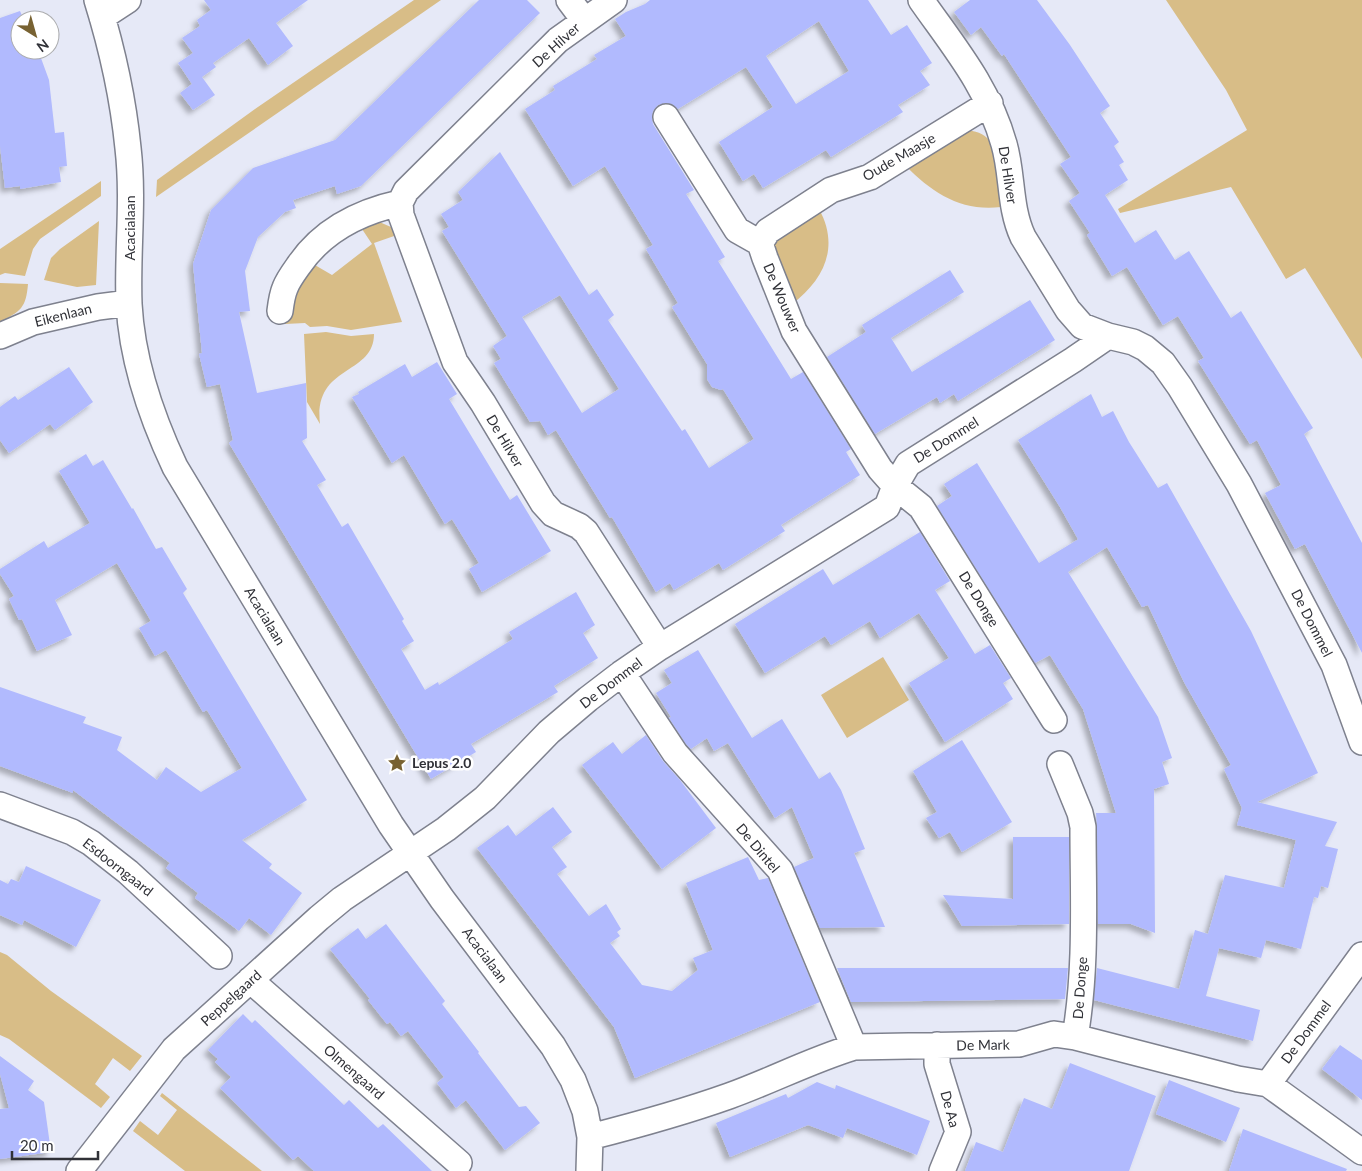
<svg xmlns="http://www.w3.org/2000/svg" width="1362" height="1171" viewBox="0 0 1362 1171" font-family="Lato,sans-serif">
<defs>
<filter id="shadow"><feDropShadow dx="-4.5" dy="4.5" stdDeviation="2.5" flood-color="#0004"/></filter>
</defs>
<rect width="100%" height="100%" fill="#e6e9f7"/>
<path fill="#d8bd87" d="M414,0H441L156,197L157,180L255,109Z
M1166,0H1362V359L1305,268L1286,279L1231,187L1120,213L1118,209L1247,130L1226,90Z
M966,131C977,130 986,135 992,144L1001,207C962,212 932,193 906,166Z
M101,181V196L40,239L33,249L25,276L5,273L0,275V249Z
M819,209C840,247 824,280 792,304L772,250L775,239Z
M99,221L96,285L77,287L44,280L51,258L60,249Z
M377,221L391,227L397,235L374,243L402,322L351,330L327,326L310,327L305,323L285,324L287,311L308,261L332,275L372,244L360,226Z
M0,283L28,284C26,308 21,311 0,322Z
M326,332L351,336L374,334C374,376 313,364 320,424L307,402L304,334Z
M883,657L909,700L847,738L821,695Z
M0,952L7,955L51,991L142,1056L130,1071L113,1058L95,1084L110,1097L101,1108L9,1039L0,1035Z
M162,1093L262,1171H185L133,1131L140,1121L158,1135L177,1110L160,1096Z"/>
<path fill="#b1bafe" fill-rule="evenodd" filter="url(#shadow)" d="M204,0H308L276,23L293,46L268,65L249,38L213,63L216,67L202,77L215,95L193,110L180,93L192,84L178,63L193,53L182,38L200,26L197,20L211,10Z
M479,0H527L540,13L361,186L337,194L335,186L293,200L296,208L285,212L258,237L245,271L250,311L239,312L257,393L306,383L307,438L302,441L326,480L317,485L342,527L348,523L404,619L402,621L414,641L401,649L425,690L438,682L439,685L513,639L509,632L576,592L595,625L583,633L598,658L554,686L558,692L471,744L476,752L431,779L229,443L233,440L220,384L207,387L199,354L202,353L193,264L211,210L253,168L335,140Z
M650,0H868L891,35L907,25L932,63L920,71L930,85L898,105L903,112L831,157L826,150L763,188L754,174L743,181L719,142L773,107L746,67L678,109L672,104L665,103L658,105L653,111L652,117L653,124L694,190L686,194L725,257L718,261L791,379L803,372L851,449L846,452L860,475L781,525L785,531L723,570L719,563L674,590L670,583L656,592L612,517L610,518L556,430L548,435L540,421L530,422L494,363L501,359L493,346L507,336L442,231L449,227L441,214L463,200L458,192L500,152L589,295L597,289L614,315L608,320L682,431L685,429L709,468L754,439L723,389L721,390L712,387L707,379V364L672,307L678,303L646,249L653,245L605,166L573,186L525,109L555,90L553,86L597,59L594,55L626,36L615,19L626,12L645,4ZM819,21L849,71L796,104L766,56ZM560,295L619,389L582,413L522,317Z
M970,0H1037L1070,45L1110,106L1100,113L1119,142L1114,146L1124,162L1119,165L1128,180L1105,195L1135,243L1156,230L1175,260L1189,251L1231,318L1241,311L1313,428L1304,434L1362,543V653L1305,544L1295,549L1265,493L1281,485L1257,440L1250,444L1243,433L1198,361L1204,358L1178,316L1163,325L1127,267L1112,276L1087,235L1090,233L1069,201L1080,193L1060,164L1071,157L1004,54L1002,56L981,27L971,35L954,12Z
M20,11L24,20H20V50H38L49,80L55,133L64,132L67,166L59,167L61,182L20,189V186L5,188L0,146V18Z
M950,270L964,292L891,338L912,372L1030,300L1055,340L958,401L954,394L940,403L937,397L875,434L827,357L866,332L862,325Z
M437,362L457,394L449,399L496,477L510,500L517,495L551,551L482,592L469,569L479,563L452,519L445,524L404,455L392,463L352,397L359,394L358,392L405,364L412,377Z
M69,367L93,402L55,430L50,424L9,453L0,440V407L15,396L18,400Z
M1091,394L1102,417L1113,411L1129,442L1158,488L1167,483L1251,631L1318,773L1257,802L1337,822L1325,846L1338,849L1328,888L1321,886L1318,898L1314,897L1301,949L1266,940L1261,958L1219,948L1206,996L1260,1010L1253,1041L1094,1000L1097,968L1179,989L1195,930L1208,934L1225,875L1284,888L1296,840L1237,825L1242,808L1224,769L1231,765L1184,682L1148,605L1142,607L1107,547L1068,572L1158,717L1172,758L1162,762L1169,784L1154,789L1155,933L1131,924H1098L1097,827L1096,813H1116L1083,709L1050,655L1035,663L937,506L952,496L944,484L977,463L1039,563L1077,540L1078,539L1060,507L1018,440Z
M86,454L93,466L103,460L132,509L133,508L156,549L162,547L187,589L183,593L307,800L242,840L272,864L269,868L302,893L271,935L249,918L239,931L195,898L198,893L166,868L170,863L73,790V793L0,766V687L86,717L83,723L122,737L117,750L157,780L166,767L201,792L242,768L207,710L203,712L166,650L155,656L139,628L151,621L117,563L55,600L72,635L37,651L22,619L19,620L9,599L14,596L0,574V569L44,541L48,548L90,523L59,471Z
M920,532L950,581L935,590L975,654L990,645L1011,678L1003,683L1013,699L945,742L909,683L949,658L919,613L880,638L870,621L831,645L825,636L765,673L735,624L823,569L833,585Z
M698,650L752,738L782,719L819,779L830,772L841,790L865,849L854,853L885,927L820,928L794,867L814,858L792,807L775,818L728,743L714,751L707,738L691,749L686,744L669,718L671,717L656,693L672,683L664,670Z
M646,735L663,761L680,780L716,828L662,869L582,765L613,742L622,754Z
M962,740L1012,822L962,852L950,832L939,838L926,818L937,812L913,771Z
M553,807L572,832L552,847L567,867L557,874L589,916L606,904L621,929L617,932L620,936L610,943L642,985L672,991L698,970L693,958L713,950L686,883L748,857L759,880L768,878L820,1002L635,1078L614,1027L477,848L508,825L516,836Z
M1013,837H1069V924L962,926L943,895L1013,899Z
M26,866L101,900L76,947L24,920L22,925L0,915V880L8,884L11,879L19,882Z
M386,924L445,1001L442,1004L479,1052L478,1053L519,1107L526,1106L540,1123L505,1150L466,1100L456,1108L437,1083L444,1077L408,1031L401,1036L390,1022L387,1024L368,1000L370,999L330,949L358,928L366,939Z
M837,968H1068L1065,999L851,1002Z
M243,1014L252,1023L255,1020L344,1105L349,1100L378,1128L383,1124L432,1171H314L298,1156L293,1160L220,1088L231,1077L215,1062L218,1059L208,1050Z
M1340,1045L1362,1060V1100L1322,1069Z
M0,1056L34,1081L28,1090L44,1102L51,1152L0,1159V1109L9,1108L0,1074Z
M1070,1063L1156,1096L1129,1171H965L976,1142L1003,1152L1024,1098L1052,1109Z
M1169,1080L1240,1108L1226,1142L1156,1114Z
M817,1082L835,1089L836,1085L930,1121L917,1155L847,1128L843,1138L808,1125L730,1157L716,1123L786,1094L788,1098Z
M1243,1129L1347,1169L1346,1171H1229Z"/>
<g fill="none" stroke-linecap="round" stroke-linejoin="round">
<g stroke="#7e818e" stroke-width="28">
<path id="minor" d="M97,0C112,48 123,98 128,148C134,200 127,252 129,304C132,361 151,416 175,467L391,825L442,899L553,1046L573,1080L585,1111L590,1137L589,1171
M569,0L584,20
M614,0L558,40L406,191L400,203L401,215L455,362L483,403L543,503L553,514L579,526L586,532L660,647
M921,0C954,47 988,87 1004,144C1013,175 1009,207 1023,237L1068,310L1082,326L1108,336
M102,17L128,0
M666,117L737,230L760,243L765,258L794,331L880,469L895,486L921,507L1054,720
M760,243L768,231L831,190L870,177L990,103
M280,311C281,303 282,295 285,288C288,280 294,272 299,265C323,230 359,212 400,203
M0,336L33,322L98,307L129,303
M622,673L675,753L780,870L854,1047
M1060,764L1080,813L1083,827C1083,897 1087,968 1075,1037
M0,805L72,832L91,843L128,872L219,956
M250,980L459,1163
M937,1045V1064L958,1132L942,1171
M1268,1084L1362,955
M590,1137C637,1125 684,1112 729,1096C771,1081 811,1060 854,1047L1019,1044L1054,1034L1075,1037L1238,1079L1268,1084L1362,1152
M79,1171L174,1049L319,918L342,899L446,829L485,798L549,732L588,699L622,673L660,647L887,507L895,486L908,464L1073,360L1108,336L1133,342L1145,348L1163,363L1180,387L1239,484L1334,665L1362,742"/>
</g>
<use href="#minor" stroke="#fff" stroke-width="25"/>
</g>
<defs>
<g id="sight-bare" transform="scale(1.5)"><path d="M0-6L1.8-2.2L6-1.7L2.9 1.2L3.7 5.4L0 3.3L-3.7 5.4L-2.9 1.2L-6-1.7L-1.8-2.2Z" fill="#786232" stroke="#fff" stroke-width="2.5" paint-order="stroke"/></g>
</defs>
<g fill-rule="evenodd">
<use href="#sight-bare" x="397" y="763"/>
</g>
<g text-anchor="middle" stroke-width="5" stroke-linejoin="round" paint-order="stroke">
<g font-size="14" fill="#303137" stroke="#fff">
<text transform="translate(556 45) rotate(-42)" y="5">De Hilver</text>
<text transform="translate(899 157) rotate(-30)" y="5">Oude Maasje</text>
<text transform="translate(1008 175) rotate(81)" y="5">De Hilver</text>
<text transform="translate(130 228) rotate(-90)" y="5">Acacialaan</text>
<text transform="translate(782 298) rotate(67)" y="5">De Wouwer</text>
<text transform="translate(63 315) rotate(-14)" y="5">Eikenlaan</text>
<text transform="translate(946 440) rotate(-32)" y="5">De Dommel</text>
<text transform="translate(505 441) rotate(59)" y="5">De Hilver</text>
<text transform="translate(979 599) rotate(58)" y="5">De Donge</text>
<text transform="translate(265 616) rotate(59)" y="5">Acacialaan</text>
<text transform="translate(1312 623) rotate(63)" y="5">De Dommel</text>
<text transform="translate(611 683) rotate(-37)" y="5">De Dommel</text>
<text transform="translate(758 848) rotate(50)" y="5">De Dintel</text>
<text transform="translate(118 867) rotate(38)" y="5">Esdoorngaard</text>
<text transform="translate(485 955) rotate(53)" y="5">Acacialaan</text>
<text transform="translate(1080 988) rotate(-86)" y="5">De Donge</text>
<text transform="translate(231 998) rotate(-42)" y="5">Peppelgaard</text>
<text transform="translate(1306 1032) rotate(-54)" y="5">De Dommel</text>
<text transform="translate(983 1045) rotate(-1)" y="5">De Mark</text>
<text transform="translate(354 1072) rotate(41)" y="5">Olmengaard</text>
<text transform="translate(950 1109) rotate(75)" y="5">De Aa</text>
</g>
<g font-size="14" font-weight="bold" fill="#303137" stroke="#fff" text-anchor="start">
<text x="412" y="768">Lepus 2.0</text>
</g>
</g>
<g transform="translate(35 35) rotate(143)"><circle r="24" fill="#ffffff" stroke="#acadaf"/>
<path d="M0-4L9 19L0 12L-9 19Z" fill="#786232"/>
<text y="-8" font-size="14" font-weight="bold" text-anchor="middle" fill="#303137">N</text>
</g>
<path d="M12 1151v8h86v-8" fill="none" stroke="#303137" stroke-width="2.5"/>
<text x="20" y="1151" font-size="15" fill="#303137" stroke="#ffffff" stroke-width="4" paint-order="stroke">20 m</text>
</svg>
